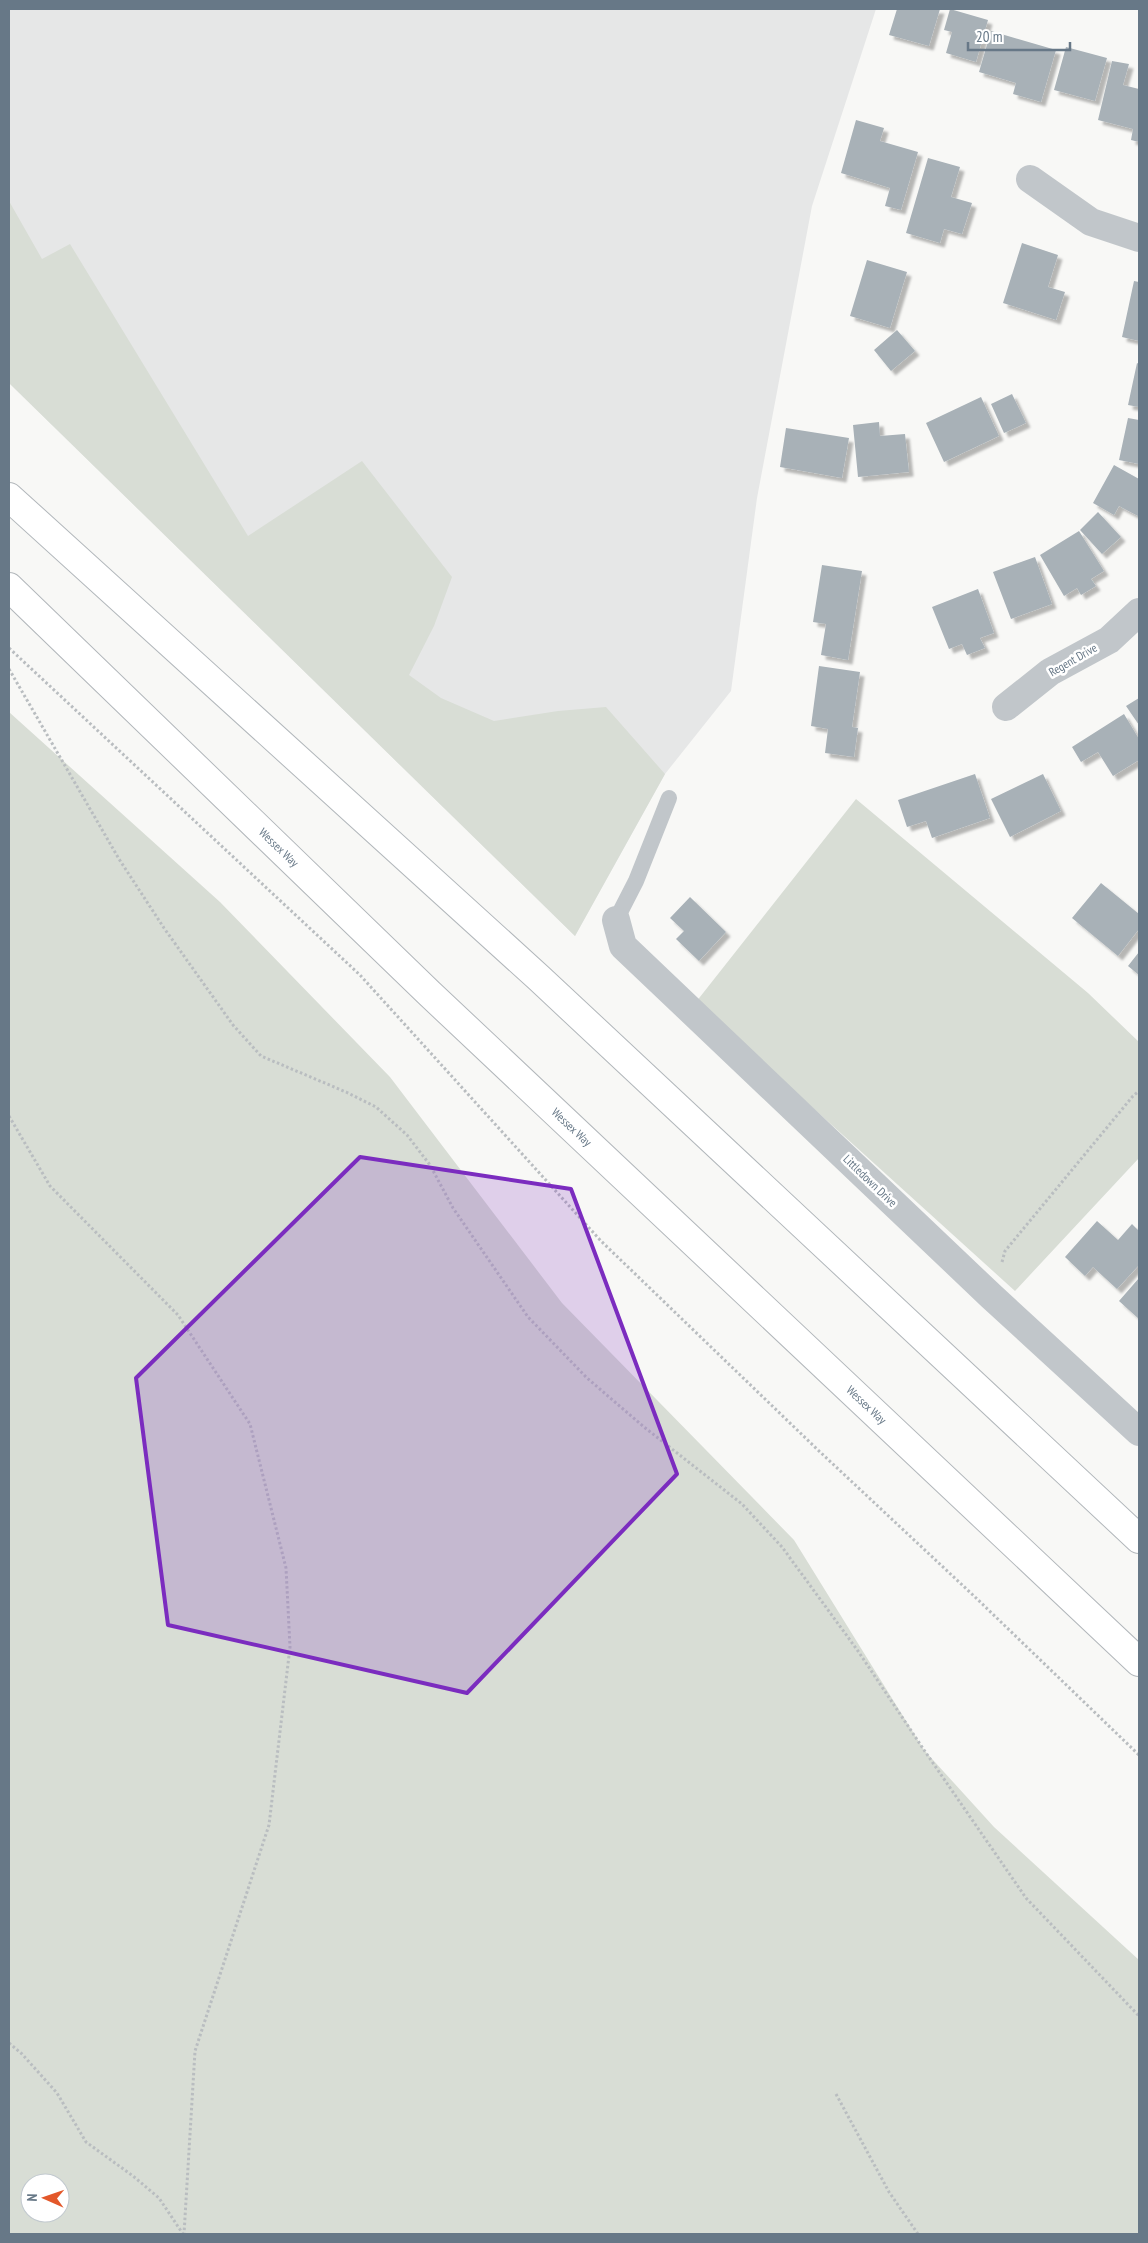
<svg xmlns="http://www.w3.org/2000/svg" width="1148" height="2243" viewBox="0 0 1148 2243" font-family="'PT Sans Narrow',sans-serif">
<defs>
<filter id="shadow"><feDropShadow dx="4.5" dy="4.5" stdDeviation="1" flood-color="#0004"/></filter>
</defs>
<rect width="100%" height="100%" fill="#f8f8f6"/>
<path fill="#e6e7e7" d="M9,9H876L812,206L757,498L731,691L665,774L575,936L9,383Z"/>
<path fill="#d8ddd5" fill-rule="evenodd" d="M9,201L42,259L70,244L248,536L362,461L452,577L434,626L409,675L441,698L494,721L558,711L606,707L665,774L575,936L9,383Z
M9,712L220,902L390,1077L562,1303L794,1540L924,1750L994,1827L1139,1960V2234H9ZM30,2183H60V2213H30Z
M856,799L1088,993L1139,1042V1158L1015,1291L696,1002Z"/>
<path fill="#a8b1b7" filter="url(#shadow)" d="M897,9H940L929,46L889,35Z
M950,9L988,20L976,62L946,53L952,32L944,30Z
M991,31L1056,50L1041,102L1013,94L1016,83L979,72Z
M1066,47L1107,58L1095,101L1054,90Z
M1112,61L1129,64L1123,85L1139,89V142L1131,140L1133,129L1098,120Z
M856,120L884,128L880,141L918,152L901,210L885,206L890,188L841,173Z
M928,158L960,167L951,197L972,203L962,234L944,229L940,243L906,233Z
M1022,243L1058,255L1048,287L1065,292L1056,320L1003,303Z
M867,260L907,272L890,328L850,316Z
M1134,281L1139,282V341L1122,337Z
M897,330L915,351L891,371L874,350Z
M1137,363L1139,364V407L1128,405Z
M1012,394L1026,423L1004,433L991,404Z
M981,397L999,436L944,462L926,423Z
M1128,418L1139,420V464L1119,460Z
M879,422L880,436L905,434L909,472L858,477L853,425Z
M786,428L849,438L842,478L780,467Z
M1114,465L1139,479L1138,516L1119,506L1114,515L1093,503Z
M1098,512L1121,537L1102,554L1080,530Z
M1079,531L1104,571L1091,579L1096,586L1081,595L1077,588L1064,596L1040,555Z
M1035,557L1052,604L1011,619L993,572Z
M822,565L862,571L848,660L821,655L826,624L813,622Z
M978,589L994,633L980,638L985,648L967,655L962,644L949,649L932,607Z
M819,666L860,672L852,727L858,728L854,757L825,753L828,729L811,726Z
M1139,698V725L1126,706Z
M1124,714L1139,739V760L1113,776L1098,752L1081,762L1072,747Z
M975,774L990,818L932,838L926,821L907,827L898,800Z
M1043,774L1061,811L1010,837L991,799Z
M1101,883L1139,914V929L1118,956L1072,918Z
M690,897L726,932L699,961L676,939L684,931L670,918Z
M1139,952V975L1128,966Z
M1097,1221L1118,1240L1132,1224L1139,1231V1265L1117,1289L1093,1267L1085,1276L1065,1257Z
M1139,1278V1319L1119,1301Z"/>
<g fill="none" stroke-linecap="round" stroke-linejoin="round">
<g stroke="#b2b7bb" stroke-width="30">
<g id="highway">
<path d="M9,497L539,978L1139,1539"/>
<path id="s1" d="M9,587L429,993L1139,1662"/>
</g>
</g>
<path stroke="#b9bdc0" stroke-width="3" stroke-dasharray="2.5 2.5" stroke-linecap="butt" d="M9,648L360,975L601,1241L819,1451L974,1596L1139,1755
M9,669L119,859L164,928L233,1025L261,1056L346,1092L376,1107L407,1135L430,1165L453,1208L528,1317L587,1378L644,1427L742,1504L782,1547L858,1651L924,1750L1026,1898L1139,2016
M9,1116L50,1186L178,1315L250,1424L286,1568L290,1647L269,1825L195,2051L184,2234
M1002,1262L1005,1251L1133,1096L1139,1091
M9,2043L22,2054L57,2093L86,2142L133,2176L159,2198L183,2234
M836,2094L889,2192L918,2234"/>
<path stroke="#c1c6ca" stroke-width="16" d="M616,920L636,881L669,798"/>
<path stroke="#c1c6ca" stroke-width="28" d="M1030,179L1091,222L1139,238
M1006,707L1050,672L1109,640L1139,612
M616,920L623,946L991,1296L1139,1432"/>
<use href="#highway" stroke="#fff" stroke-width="28"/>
</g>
<path fill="#7b2cbf" fill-opacity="0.2" stroke="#7b2cbf" stroke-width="4" stroke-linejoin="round" d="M360,1157L571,1189L677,1474L467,1693L168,1625L136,1378Z"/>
<g text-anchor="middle" stroke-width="5" stroke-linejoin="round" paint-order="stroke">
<g font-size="12" fill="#677887" stroke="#fff">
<text transform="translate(1073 660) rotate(-30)" y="4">Regent Drive</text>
<text dy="4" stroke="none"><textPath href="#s1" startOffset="375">Wessex Way</textPath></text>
<text dy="4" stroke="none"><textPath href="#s1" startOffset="780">Wessex Way</textPath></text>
<text transform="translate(870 1181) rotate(44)" y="4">Littledown Drive</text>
<text dy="4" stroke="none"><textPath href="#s1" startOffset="1185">Wessex Way</textPath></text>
</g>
</g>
<rect width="1148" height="2243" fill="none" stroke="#677887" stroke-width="20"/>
<g transform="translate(45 2198) rotate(272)"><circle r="24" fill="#ffffff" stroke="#c2c9cf"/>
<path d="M0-4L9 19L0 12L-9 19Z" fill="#e3582a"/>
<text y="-8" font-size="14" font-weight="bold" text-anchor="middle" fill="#677887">N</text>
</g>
<path d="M968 42v8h102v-8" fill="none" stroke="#677887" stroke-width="2.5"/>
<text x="976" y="42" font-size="15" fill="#677887" stroke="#ffffff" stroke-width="4" paint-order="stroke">20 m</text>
</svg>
